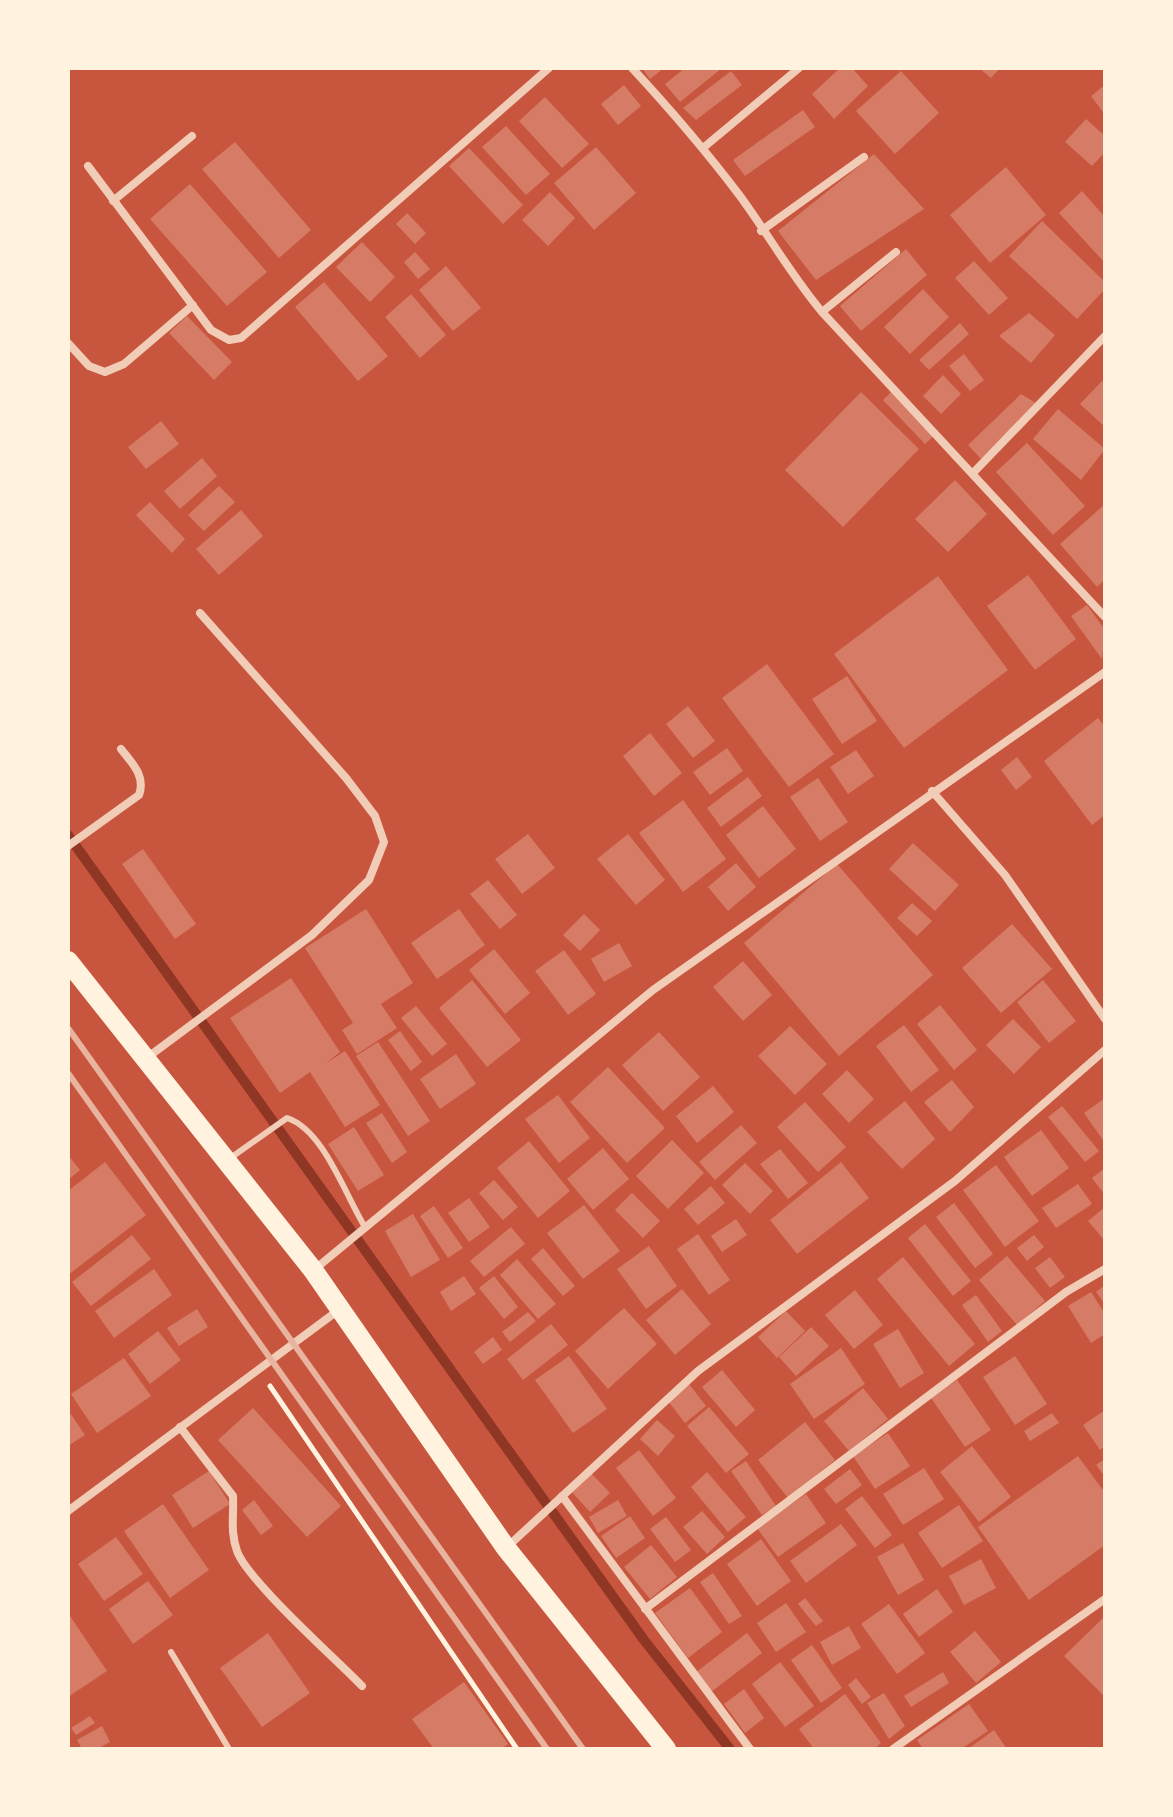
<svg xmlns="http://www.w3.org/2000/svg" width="1173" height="1817" viewBox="0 0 1173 1817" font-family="Manrope,sans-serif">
<rect width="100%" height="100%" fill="#c8553d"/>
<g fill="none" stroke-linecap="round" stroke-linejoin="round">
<path stroke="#8f3625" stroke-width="10" d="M68,835L644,1640L730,1749"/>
</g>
<path fill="#d67c66" d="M642,68H664L650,79Z
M685,68H722L680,102L665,84Z
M840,68H852L868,86L834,119L812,94Z
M979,68H1000L991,78Z
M731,71L742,85L696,120L683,108Z
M901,71L939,113L895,154L856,111Z
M624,85L641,106L618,125L601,104Z
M1105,85V115L1091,96Z
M545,97L589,144L562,168L519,121Z
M803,110L815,127L745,176L733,160Z
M1086,119L1105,136V152L1092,166L1065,142Z
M506,126L550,174L526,195L482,147Z
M235,142L311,230L279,258L202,169Z
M596,147L636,193L594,230L554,183Z
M469,148L523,205L503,224L449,166Z
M874,154L924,209L816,280L778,231Z
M1006,167L1046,215L990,263L950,215Z
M190,184L267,272L227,306L150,219Z
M1082,191L1105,217V263L1059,213Z
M550,192L575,218L548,246L522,220Z
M407,213L426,233L415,244L396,224Z
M1042,221L1105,282V289L1077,319L1009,256Z
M362,242L395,277L370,302L336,267Z
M906,249L927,275L861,331L840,306Z
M415,252L430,269L418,279L404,262Z
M974,261L1008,298L989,315L955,278Z
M446,266L481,308L453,331L419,290Z
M324,282L388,356L358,381L295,307Z
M923,289L949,317L910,354L884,327Z
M411,294L446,335L420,358L385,317Z
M1029,313L1055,335L1031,363L999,336Z
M187,316L232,362L214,380L169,333Z
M960,323L969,334L929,370L919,360Z
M964,354L984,380L970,391L949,366Z
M943,375L961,394L941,414L923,396Z
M1102,381L1105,384V427L1080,404Z
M894,389L937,433L925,444L883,400Z
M861,392L919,449L843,527L785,470Z
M1021,394L1036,403L981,459L968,445Z
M1058,409L1105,449L1081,480L1033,439Z
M161,421L179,444L146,469L128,447Z
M1027,443L1085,506L1053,535L996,472Z
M202,458L217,476L180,509L164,491Z
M955,480L987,514L948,552L915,519Z
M219,486L235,502L204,531L188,515Z
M150,502L185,539L172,553L136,515Z
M1105,504V579L1097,587L1060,544Z
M241,510L263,536L219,575L196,549Z
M1028,575L1076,639L1035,670L987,606Z
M938,576L1008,670L904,748L834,654Z
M1087,605L1105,630L1102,659L1071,616Z
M767,664L834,754L789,787L722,698Z
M847,676L877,721L842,744L812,699Z
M688,706L715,741L693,758L666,724Z
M1098,718L1105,727V815L1092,825L1044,761Z
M650,733L682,773L654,796L623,756Z
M727,748L743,771L710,795L693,772Z
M856,750L874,776L848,794L830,767Z
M1017,757L1032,777L1016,790L1001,770Z
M748,777L762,796L721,827L707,808Z
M818,778L848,822L820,841L790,797Z
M683,800L726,859L683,892L639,833Z
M763,806L796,849L759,878L726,835Z
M528,834L555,868L522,894L495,859Z
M628,834L665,880L636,905L597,859Z
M913,843L959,885L935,911L889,869Z
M143,849L196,924L175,939L122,864Z
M736,863L756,887L728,911L708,887Z
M837,864L933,975L839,1056L744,943Z
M488,880L517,915L500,929L470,894Z
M912,903L932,921L917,936L897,918Z
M366,909L413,983L381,1004L397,1028L357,1054L342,1030L353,1023L305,948Z
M459,909L485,945L437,979L411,943Z
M584,914L600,930L580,951L563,935Z
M1012,924L1052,969L1001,1013L962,968Z
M619,943L632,966L604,982L591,959Z
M494,949L530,993L505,1014L469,970Z
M564,950L596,994L568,1015L535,971Z
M743,961L772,995L743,1021L713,987Z
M291,978L340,1052L325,1064L345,1051L380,1105L345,1127L310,1072L280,1093L230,1018Z
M472,980L521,1040L487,1067L439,1008Z
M1043,980L1076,1021L1049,1043L1017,1002Z
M940,1005L977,1050L954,1070L917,1024Z
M416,1006L447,1044L432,1056L401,1018Z
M1013,1019L1041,1047L1014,1074L986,1045Z
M904,1025L939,1070L911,1092L876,1046Z
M790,1026L827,1064L795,1095L758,1056Z
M400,1031L422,1062L411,1071L388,1040Z
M659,1032L700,1077L663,1111L622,1065Z
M378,1042L430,1121L408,1136L356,1056Z
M456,1054L476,1084L440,1109L420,1079Z
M608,1067L665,1128L627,1163L570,1102Z
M847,1070L874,1099L849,1123L822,1094Z
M952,1080L974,1107L950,1132L924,1102Z
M713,1086L734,1112L697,1143L676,1116Z
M558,1095L590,1138L559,1163L525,1119Z
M1105,1098V1143L1084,1113Z
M905,1101L935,1139L902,1169L867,1132Z
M805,1102L846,1147L818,1172L777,1127Z
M1062,1106L1099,1151L1085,1162L1048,1117Z
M382,1113L407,1152L392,1163L366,1123Z
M741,1125L757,1143L715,1180L699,1162Z
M354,1127L384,1175L358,1191L328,1144Z
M1041,1130L1069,1168L1032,1196L1004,1157Z
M672,1140L704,1173L668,1209L636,1176Z
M529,1141L570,1191L538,1218L497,1168Z
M603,1148L629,1179L593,1210L567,1179Z
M780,1149L808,1183L788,1199L760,1164Z
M68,1155L80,1170L68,1180Z
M105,1162L146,1215L68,1275V1191Z
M841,1162L869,1198L797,1254L770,1220Z
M745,1163L773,1191L750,1214L722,1185Z
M996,1165L1039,1221L1005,1247L963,1190Z
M1105,1168V1195L1092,1178Z
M494,1180L518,1207L503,1220L479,1193Z
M1078,1184L1092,1204L1056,1228L1042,1208Z
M711,1186L725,1203L698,1225L684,1209Z
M632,1193L660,1221L643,1238L615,1210Z
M469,1198L490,1227L469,1242L448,1213Z
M954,1203L993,1254L975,1268L936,1217Z
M584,1205L620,1251L583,1279L547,1233Z
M434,1206L463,1248L448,1258L420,1216Z
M1105,1207V1241L1088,1221Z
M413,1214L440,1260L411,1277L385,1231Z
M736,1219L747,1235L722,1252L711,1236Z
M925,1224L971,1281L953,1296L908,1238Z
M511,1227L525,1244L484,1277L470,1261Z
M698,1234L730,1280L709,1295L677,1249Z
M132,1235L151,1259L91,1306L72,1282Z
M1034,1235L1044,1247L1027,1261L1017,1248Z
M649,1246L677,1286L646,1309L617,1269Z
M543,1248L575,1286L563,1296L531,1259Z
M1007,1256L1045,1301L1017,1325L979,1280Z
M903,1257L975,1344L949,1366L877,1279Z
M1050,1257L1065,1277L1050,1288L1035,1268Z
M517,1259L556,1304L538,1319L500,1275Z
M154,1269L172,1295L114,1338L95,1311Z
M464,1276L476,1294L451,1311L440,1292Z
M494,1276L518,1307L504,1319L479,1288Z
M1105,1285V1304L1096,1292Z
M682,1289L711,1324L675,1355L646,1320Z
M855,1290L883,1325L854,1349L825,1315Z
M1091,1292L1105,1314V1334L1091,1343L1068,1306Z
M976,1295L1002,1331L988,1342L962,1305Z
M624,1308L657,1344L608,1389L575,1351Z
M197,1309L208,1327L179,1346L167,1328Z
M786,1311L805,1331L777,1358L758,1337Z
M528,1312L536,1321L510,1342L502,1332Z
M551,1324L568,1345L523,1380L507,1359Z
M811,1327L829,1346L796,1376L779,1357Z
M898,1329L924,1373L900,1388L873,1344Z
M158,1331L181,1360L150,1384L128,1354Z
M493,1337L502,1350L483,1364L474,1352Z
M841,1348L865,1384L814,1419L790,1384Z
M569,1356L607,1409L573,1433L535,1380Z
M1015,1356L1047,1404L1015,1425L983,1377Z
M124,1358L151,1396L97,1433L71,1394Z
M722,1370L755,1410L736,1427L702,1387Z
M957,1380L991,1430L965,1447L931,1398Z
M689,1384L706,1406L685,1423L668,1401Z
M863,1388L888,1419L849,1451L824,1421Z
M709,1407L749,1454L726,1473L687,1426Z
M253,1408L341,1506L307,1537L218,1440Z
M68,1410L85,1435L68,1446Z
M1105,1410V1446L1100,1450L1083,1425Z
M1052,1413L1059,1423L1030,1441L1024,1431Z
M657,1420L675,1436L658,1456L640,1439Z
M805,1422L835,1460L788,1498L758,1460Z
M888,1433L910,1466L875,1489L853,1456Z
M972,1446L1011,1497L979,1522L940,1472Z
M639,1450L676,1498L653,1516L616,1468Z
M1078,1456L1105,1493V1545L1029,1600L978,1527Z
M1105,1459V1477L1096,1465Z
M746,1461L776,1506L762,1515L731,1471Z
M924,1468L944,1499L903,1525L883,1494Z
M850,1469L862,1485L836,1504L824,1489Z
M209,1471L230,1504L193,1528L172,1495Z
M707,1472L746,1517L728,1532L691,1487Z
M591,1473L610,1493L590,1512L571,1491Z
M806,1494L826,1523L778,1557L757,1528Z
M862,1496L892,1535L875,1548L845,1509Z
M254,1500L273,1526L261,1535L242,1510Z
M618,1500L627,1516L598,1533L589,1517Z
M163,1504L209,1570L170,1598L124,1531Z
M959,1505L983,1541L942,1568L918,1533Z
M702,1511L725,1537L707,1554L683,1527Z
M630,1516L645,1538L616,1558L601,1536Z
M666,1517L691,1550L675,1562L650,1529Z
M841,1524L857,1545L806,1583L790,1561Z
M116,1537L143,1574L104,1601L78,1564Z
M761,1539L791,1581L757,1606L727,1564Z
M903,1543L924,1580L898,1595L877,1557Z
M651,1545L677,1577L650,1599L624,1567Z
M981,1559L996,1588L964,1605L949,1576Z
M713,1573L742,1616L729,1624L700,1582Z
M148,1581L173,1615L133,1644L109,1609Z
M690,1588L722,1632L688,1658L655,1613Z
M937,1589L953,1612L919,1637L903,1614Z
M805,1598L823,1621L816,1626L798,1604Z
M786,1603L806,1632L776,1652L757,1623Z
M889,1604L925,1653L897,1674L861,1624Z
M68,1613L107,1671L68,1697Z
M1105,1616V1697L1064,1656Z
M849,1626L861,1648L832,1665L820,1642Z
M975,1631L1001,1662L976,1683L950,1652Z
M268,1633L310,1693L262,1727L220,1668Z
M747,1633L762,1653L711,1692L695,1673Z
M812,1645L842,1688L821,1703L791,1660Z
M780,1662L814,1706L785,1727L752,1684Z
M943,1672L949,1683L911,1707L904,1696Z
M856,1678L871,1697L862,1704L848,1685Z
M464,1682L508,1744L501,1749H434L412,1719Z
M744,1689L764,1718L745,1733L724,1704Z
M884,1693L905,1726L889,1739L867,1703Z
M845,1694L881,1743L874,1749H814L799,1729Z
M969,1704L988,1731L961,1749H923L917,1740Z
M90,1716L95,1723L76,1735L71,1728Z
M102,1726L110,1742L97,1749H82L77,1740Z
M994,1730L1007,1749H968Z"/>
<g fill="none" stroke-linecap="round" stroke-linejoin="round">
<path stroke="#fff3e0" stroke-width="5" d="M270,1386L517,1749"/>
<path stroke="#f1ccb7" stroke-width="6" d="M229,1159L287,1118C324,1130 345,1195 365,1227
M171,1652L229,1749"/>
<path stroke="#f1ccb7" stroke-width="8" d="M632,68C670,109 706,151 740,196C768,234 791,275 822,312L1105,617
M703,148L799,68
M88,166L211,330L229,340L241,338L549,68
M113,201L192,136
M761,231L864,157
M822,312L896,252
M68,343L89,366L105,372L124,364L193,305
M974,472L1105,336
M932,791L1005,875L1105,1019
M68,846L139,795C146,776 132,763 121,749
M148,1057L312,935L369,880L384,842L375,816L346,778L200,613
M315,1269L653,990L1105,672
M180,1427L233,1496C234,1516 230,1531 237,1551C247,1580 336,1659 362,1686
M562,1496L750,1749
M68,1511L340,1309
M506,1548L698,1371L955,1181L1105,1050
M645,1609L1066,1292L1105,1269
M893,1749L1105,1599"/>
<path stroke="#fff3e0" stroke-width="20" d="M68,961L313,1270L506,1548L666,1749"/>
<path stroke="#e9b49f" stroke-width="6" d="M68,1028L583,1749
M68,1073L547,1749"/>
</g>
<rect width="1173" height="1817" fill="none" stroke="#fff3e0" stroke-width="140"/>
</svg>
